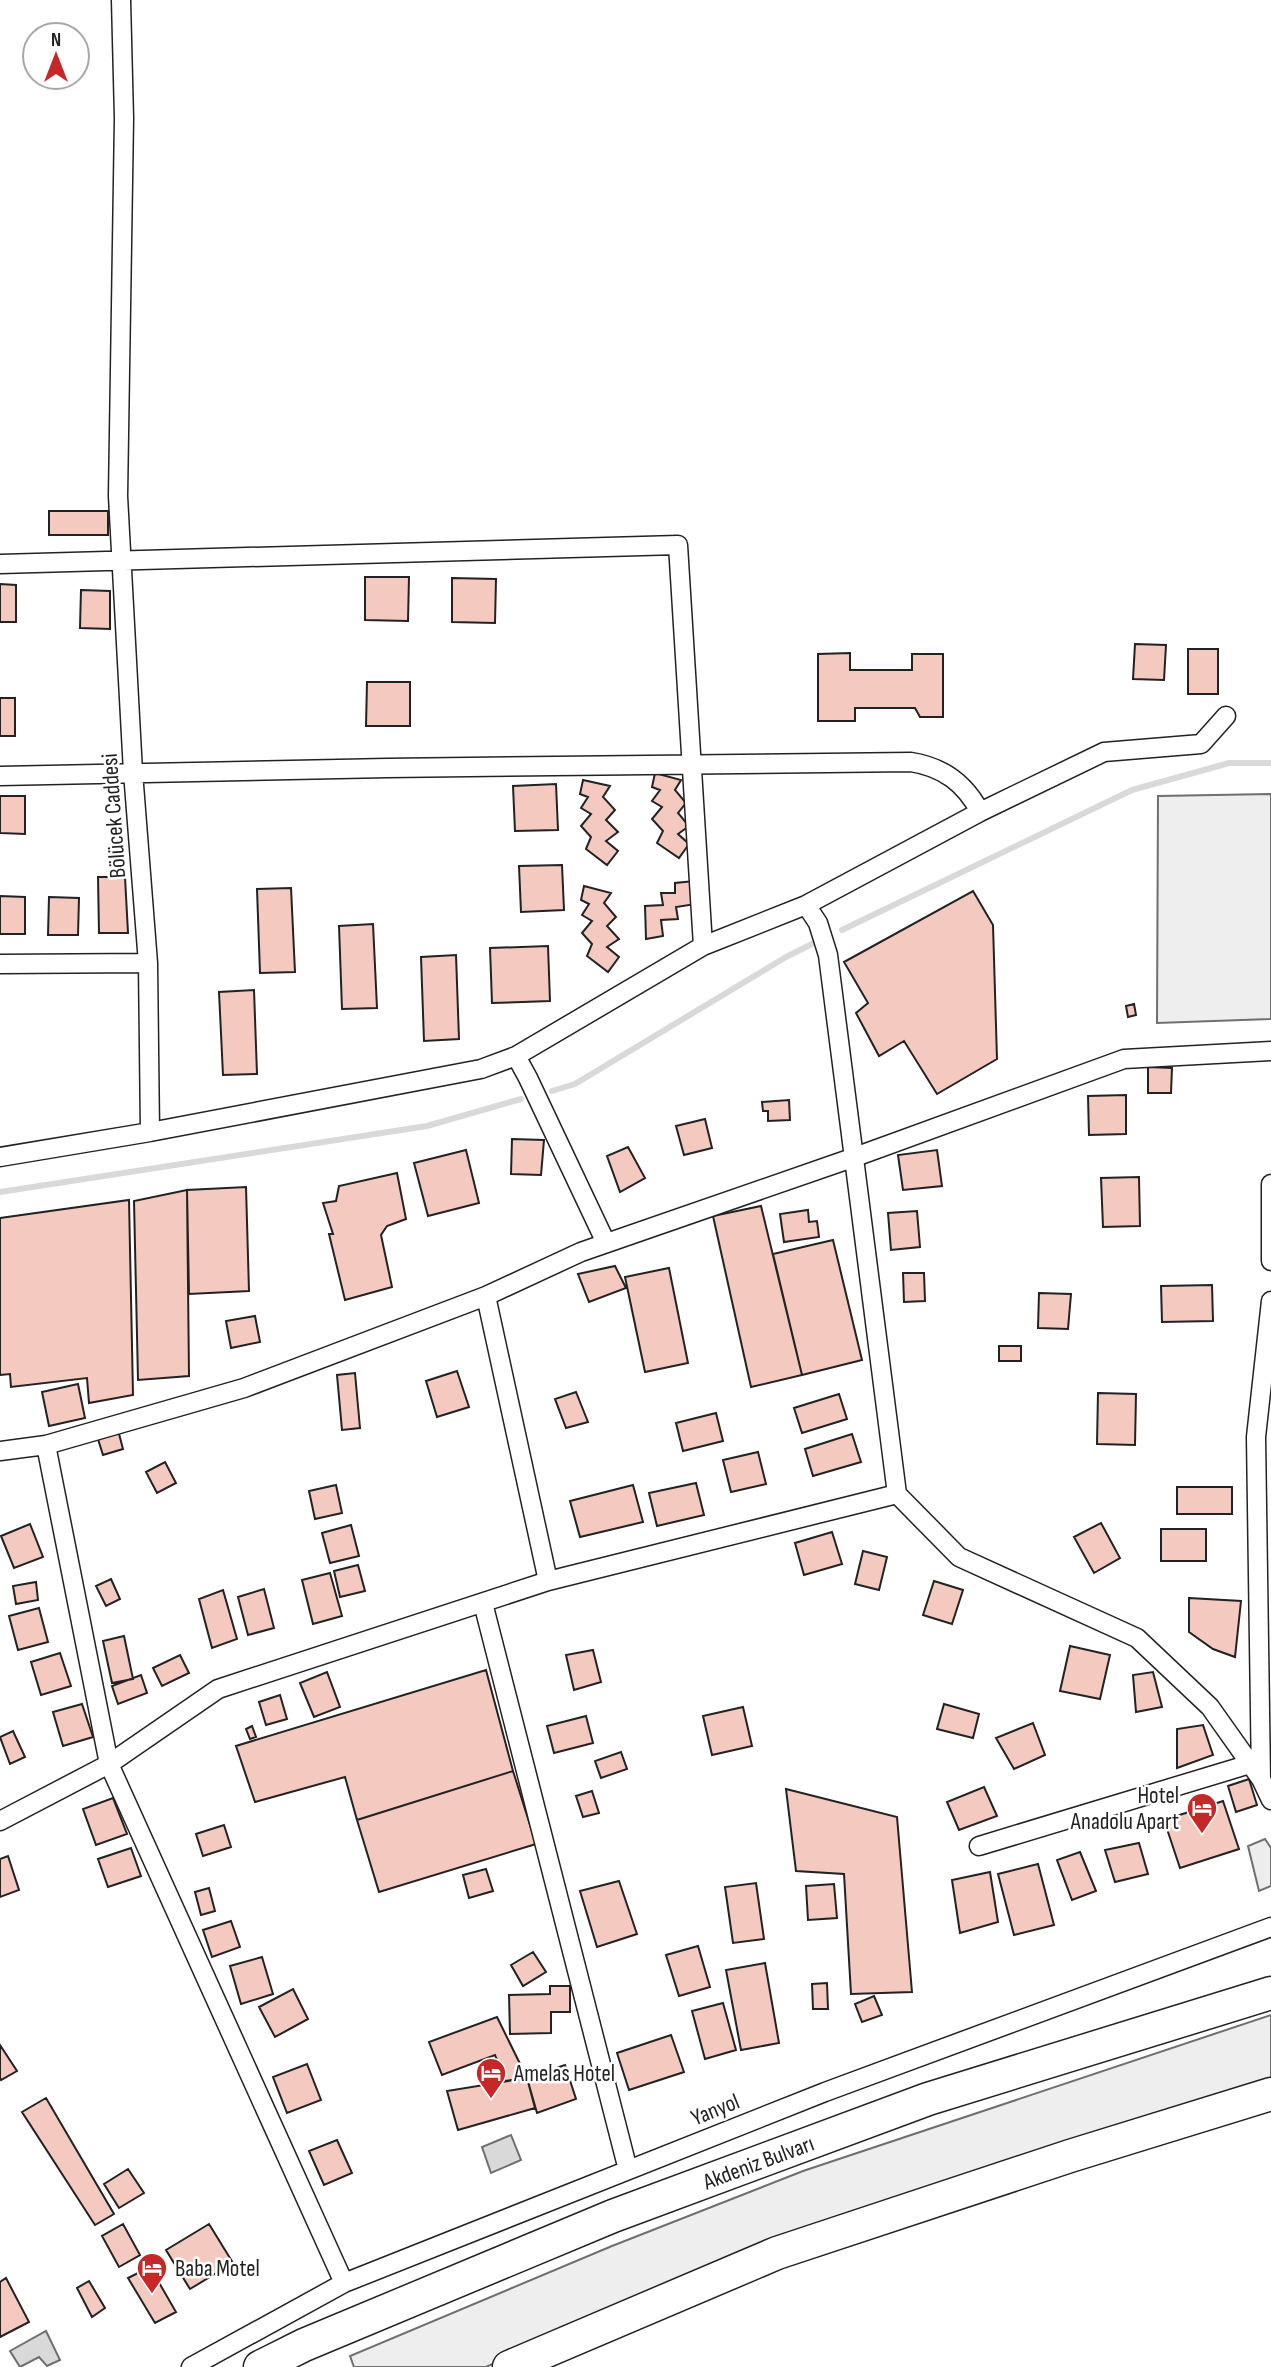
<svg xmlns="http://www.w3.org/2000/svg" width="1271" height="2367" viewBox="0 0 1271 2367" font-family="'Sofia Sans Condensed',sans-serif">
<rect width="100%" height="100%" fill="#fff"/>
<path fill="#eee" stroke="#6f6f6f" stroke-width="2" d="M1271,794V1019L1157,1023L1158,796Z
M1271,2015V2081L514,2354L486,2367H354L350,2356L612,2246L803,2171Z"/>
<path fill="#ededed" stroke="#6f6f6f" stroke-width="2" d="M1265,1839L1271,1848V1886L1259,1891L1248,1846Z"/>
<path fill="#d9d9d9" stroke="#6f6f6f" stroke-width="2" d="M511,2135L521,2160L491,2173L482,2147Z
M46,2331L60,2360L47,2366L39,2357L20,2367L10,2351Z"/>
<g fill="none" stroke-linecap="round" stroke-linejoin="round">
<path stroke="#d9d9d9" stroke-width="6" d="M842,930L1132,790L1229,763H1271
M552,1091L575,1084L786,957L812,944
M0,1192L427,1126L521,1099"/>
</g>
<path fill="#f3c9c0" stroke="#222" stroke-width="2" d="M49,511H108V535H49Z
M365,577H409L408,621L365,620Z
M452,578L496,579L495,623L452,622Z
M0,584L16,585V622H0Z
M81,590L110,591V629L80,628Z
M1135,644L1166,645L1164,680L1133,679Z
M1188,649H1218V694H1188Z
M850,653V670H912V654H943V717H920L915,708H855V721H818V654Z
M367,682H410V726H366Z
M0,698H15V736H0Z
M655,773L681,780L675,790L686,803L678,813L689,826L678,834L689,844L679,858L657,843L663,831L652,819L662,807L652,801L660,790L652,787Z
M583,780L610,786L603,797L615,810L606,820L618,832L606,841L618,851L607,865L586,849L591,837L581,826L591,814L581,808L588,797L580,794Z
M556,784L558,830L515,831L513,786Z
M0,796H25V834L0,833Z
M562,865L564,910L521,912L519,866Z
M98,877H125L128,933H99Z
M694,881L696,904L676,907L678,919L661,920L663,936L646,939L645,906L663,905L661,893H675V883Z
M584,886L611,893L604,903L616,917L607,926L619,939L607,947L619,957L608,972L587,956L592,944L582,933L592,921L582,915L589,904L581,900Z
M291,888L295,972L260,973L257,889Z
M973,891L993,925L997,1059L937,1094L904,1041L879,1056L856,1013L868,1003L844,962Z
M0,896L25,897V934H0Z
M49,897L79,898L78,935H48Z
M373,924L377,1008L342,1009L339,926Z
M548,946L550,1001L492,1003L490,948Z
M456,955L459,1039L424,1041L421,957Z
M254,990L257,1074L223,1075L219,992Z
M1134,1004L1136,1015L1128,1017L1126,1006Z
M1148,1067L1172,1068L1171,1093H1148Z
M1126,1095V1134L1089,1135L1088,1096Z
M789,1100L790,1120L768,1121V1111H763L762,1102Z
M705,1119L712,1148L684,1155L676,1126Z
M512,1139L544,1140L541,1175L511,1174Z
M628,1147L645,1178L620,1192L607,1156Z
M466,1150L479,1203L428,1216L414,1163Z
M937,1150L942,1186L903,1190L898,1155Z
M397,1173L406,1219L387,1226L381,1235L392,1287L345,1300L329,1234H333L323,1203L336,1201L339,1186Z
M1139,1177L1140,1226L1103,1227L1101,1178Z
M246,1187L249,1291L189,1294L187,1190Z
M187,1190L189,1376L138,1380L134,1201Z
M129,1200L133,1395L89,1403L87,1378L11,1387L10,1374L0,1375V1218Z
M761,1206L802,1375L751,1387L713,1216Z
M808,1210L809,1222L817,1221L819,1237L784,1242L780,1214Z
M917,1211L920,1247L891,1250L888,1213Z
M833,1240L862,1360L802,1375L773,1254Z
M615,1266L626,1288L589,1302L578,1274Z
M669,1268L688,1363L645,1372L625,1277Z
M903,1273H924L925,1301L904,1302Z
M1212,1285L1213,1321L1162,1322L1161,1286Z
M1039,1293L1071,1294L1068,1329L1038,1328Z
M255,1316L260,1342L231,1348L226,1321Z
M999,1346H1021V1361H999Z
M457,1371L469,1407L437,1417L426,1381Z
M355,1373L360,1428L342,1430L337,1375Z
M78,1384L85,1418L49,1426L42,1392Z
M576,1392L588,1422L566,1428L555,1399Z
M1098,1393L1136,1394L1135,1445L1097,1444Z
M839,1394L847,1419L802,1433L794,1408Z
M716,1413L723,1441L683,1451L676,1423Z
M118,1430L123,1449L103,1455L97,1436Z
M852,1434L861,1462L813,1476L805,1449Z
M758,1452L766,1484L731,1492L723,1460Z
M165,1462L176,1483L157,1493L146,1472Z
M696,1483L704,1515L657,1526L649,1493Z
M336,1485L342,1513L315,1519L309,1491Z
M633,1485L643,1522L580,1537L570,1501Z
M1177,1487H1232V1514H1177Z
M1101,1523L1120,1558L1094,1573L1074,1537Z
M30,1524L43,1557L14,1568L1,1536Z
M351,1525L359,1556L330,1563L322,1533Z
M1161,1529H1206V1561H1161Z
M832,1532L842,1564L804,1575L795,1543Z
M863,1551L887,1557L879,1590L855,1584Z
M358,1565L365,1591L340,1597L334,1571Z
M330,1573L342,1616L313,1624L302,1580Z
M111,1579L120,1599L106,1606L96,1586Z
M934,1581L963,1590L952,1624L923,1615Z
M36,1582L38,1600L16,1604L13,1586Z
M264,1589L274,1628L248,1635L238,1597Z
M223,1590L237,1639L212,1648L199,1599Z
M1189,1598L1241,1601L1235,1657L1213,1649L1189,1632Z
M39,1608L48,1642L18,1650L9,1616Z
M124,1636L133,1679L112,1683L103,1641Z
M1070,1646L1110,1655L1100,1699L1060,1691Z
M593,1650L601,1682L574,1690L566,1655Z
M60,1653L71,1686L41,1695L31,1662Z
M180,1655L189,1673L162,1686L153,1668Z
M486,1670L513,1771L357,1820L345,1777L255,1802L236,1746Z
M327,1672L340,1707L314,1717L300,1683Z
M1153,1672L1162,1707L1136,1712L1133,1675Z
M141,1675L147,1693L118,1704L112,1686Z
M280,1695L287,1719L266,1725L259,1702Z
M82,1704L93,1737L63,1746L53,1712Z
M944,1704L979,1714L973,1738L937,1729Z
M743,1707L752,1746L712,1755L703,1716Z
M586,1716L593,1743L554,1753L547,1726Z
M1033,1723L1045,1755L1014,1769L996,1738Z
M1203,1725L1213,1755L1177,1768V1729Z
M252,1726L256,1737L250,1739L246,1729Z
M13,1731L25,1757L10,1764L0,1737Z
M621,1752L627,1769L601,1778L595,1761Z
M513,1771L536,1844L379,1892L357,1820Z
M1249,1779L1257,1805L1236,1812L1228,1786Z
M984,1787L997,1816L959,1830L947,1802Z
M786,1789L897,1817L912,1992L851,1994L844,1874L796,1871Z
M592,1791L599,1813L583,1817L576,1796Z
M113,1798L127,1834L96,1845L83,1809Z
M1223,1801L1239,1849L1180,1868L1164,1820Z
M224,1825L231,1847L203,1856L196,1834Z
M1139,1843L1148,1874L1115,1882L1105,1850Z
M131,1848L141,1876L108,1887L98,1859Z
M1080,1852L1096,1891L1072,1900L1057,1860Z
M8,1856L19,1890L0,1897V1859Z
M1038,1864L1054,1925L1014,1935L998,1874Z
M486,1869L493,1891L469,1898L463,1875Z
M990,1872L998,1922L960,1933L952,1880Z
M619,1881L637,1934L597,1947L580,1891Z
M756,1883L764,1939L733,1943L725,1887Z
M834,1884L837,1918L808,1920L806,1886Z
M209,1888L215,1911L201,1915L195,1892Z
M231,1921L240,1947L212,1957L203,1930Z
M698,1946L710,1987L679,1996L666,1955Z
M533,1952L546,1972L523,1986L511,1965Z
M262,1957L273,1994L241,2004L230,1966Z
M765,1963L779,2043L741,2050L726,1970Z
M827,1983L828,2009H813L812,1984Z
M550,1986H570V2012H551V2033L510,2034L509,1995L550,1994Z
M293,1989L308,2019L275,2037L259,2007Z
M874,1996L882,2015L862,2022L855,2004Z
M723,2003L736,2050L705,2059L692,2011Z
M497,2017L527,2078L505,2081L495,2055L442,2075L429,2042Z
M671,2035L684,2072L629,2090L617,2053Z
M0,2045L17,2071L1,2080L0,2078Z
M307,2064L321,2100L287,2113L273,2077Z
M565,2065L576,2099L537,2113L527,2078Z
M527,2078L535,2108L458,2130L447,2091Z
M46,2098L114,2214L95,2225L22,2112Z
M337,2140L352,2173L324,2185L309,2151Z
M128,2169L144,2193L119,2208L104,2184Z
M123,2224L140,2255L119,2267L102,2236Z
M209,2224L233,2263L190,2289L166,2250Z
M150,2267L176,2312L155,2323L128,2278Z
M6,2278L29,2322L0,2337V2282Z
M89,2281L105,2308L92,2317L77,2288Z"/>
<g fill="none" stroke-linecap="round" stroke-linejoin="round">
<g stroke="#222" stroke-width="21">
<path id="street" d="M121,0L124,118L118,496L133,772L148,963L150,1132
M0,564L678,545L703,946L516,1056L481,1069L150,1132L0,1157
M0,776L387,768L911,762C943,767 965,783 980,812
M806,905L818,923L828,955L897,1494L959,1557L1137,1638L1210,1707L1261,1779L1271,1800
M703,946L806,905L980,812L1104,752L1201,744L1226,716
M0,964L148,963
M516,1056L528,1078L606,1243
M1271,1184V1261
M486,1296L548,1581
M46,1445L109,1764L344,2283
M0,1451L46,1445L244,1388L486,1296L581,1252L855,1157L1124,1059L1271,1051
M483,1603L628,2170
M1261,1779L1256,1437L1271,1301
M0,1821L109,1764L218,1689L548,1581L897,1494
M979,1846L1250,1764
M191,2367L344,2283L825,2092L1271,1927"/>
</g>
<g stroke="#222" stroke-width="35">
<g id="highway">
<path id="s1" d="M260,2367L304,2345L613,2216L928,2099L1271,1993"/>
<path d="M509,2367L777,2253L1070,2156L1271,2094"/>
</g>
</g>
<use href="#street" stroke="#fff" stroke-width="18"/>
<use href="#highway" stroke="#fff" stroke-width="32"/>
</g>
<defs>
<g id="hotel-pin" transform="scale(1.575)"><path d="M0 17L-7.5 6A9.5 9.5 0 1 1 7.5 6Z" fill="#c62828" stroke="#fff"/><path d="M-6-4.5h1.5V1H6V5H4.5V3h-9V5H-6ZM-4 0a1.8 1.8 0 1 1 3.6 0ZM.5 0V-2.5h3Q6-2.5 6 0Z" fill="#fff"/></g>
</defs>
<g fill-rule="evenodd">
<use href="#hotel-pin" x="1202" y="1808"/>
<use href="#hotel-pin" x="491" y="2073"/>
<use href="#hotel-pin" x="152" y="2268"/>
</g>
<g text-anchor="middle" stroke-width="5" stroke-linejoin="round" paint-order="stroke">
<g font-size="23" fill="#222" stroke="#fff">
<text transform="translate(113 816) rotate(-94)" y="8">Bölücek Caddesi</text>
<text transform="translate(715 2109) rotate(-22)" y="8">Yanyol</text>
<text dy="8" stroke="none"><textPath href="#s1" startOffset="539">Akdeniz Bulvarı</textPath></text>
</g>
<g font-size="23" fill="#222" stroke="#fff" text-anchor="start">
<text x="1179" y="1803" text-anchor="end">Hotel<tspan x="1179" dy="26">Anadolu Apart</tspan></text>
<text x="514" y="2081">Amelas Hotel</text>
<text x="175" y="2276">Baba Motel</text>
</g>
</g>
<g transform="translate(56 56)"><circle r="33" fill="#ffffff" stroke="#a7a7a7" stroke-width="2"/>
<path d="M0-5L12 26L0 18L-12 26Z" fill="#c62828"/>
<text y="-10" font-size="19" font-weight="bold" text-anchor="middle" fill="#222222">N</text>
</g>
</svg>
